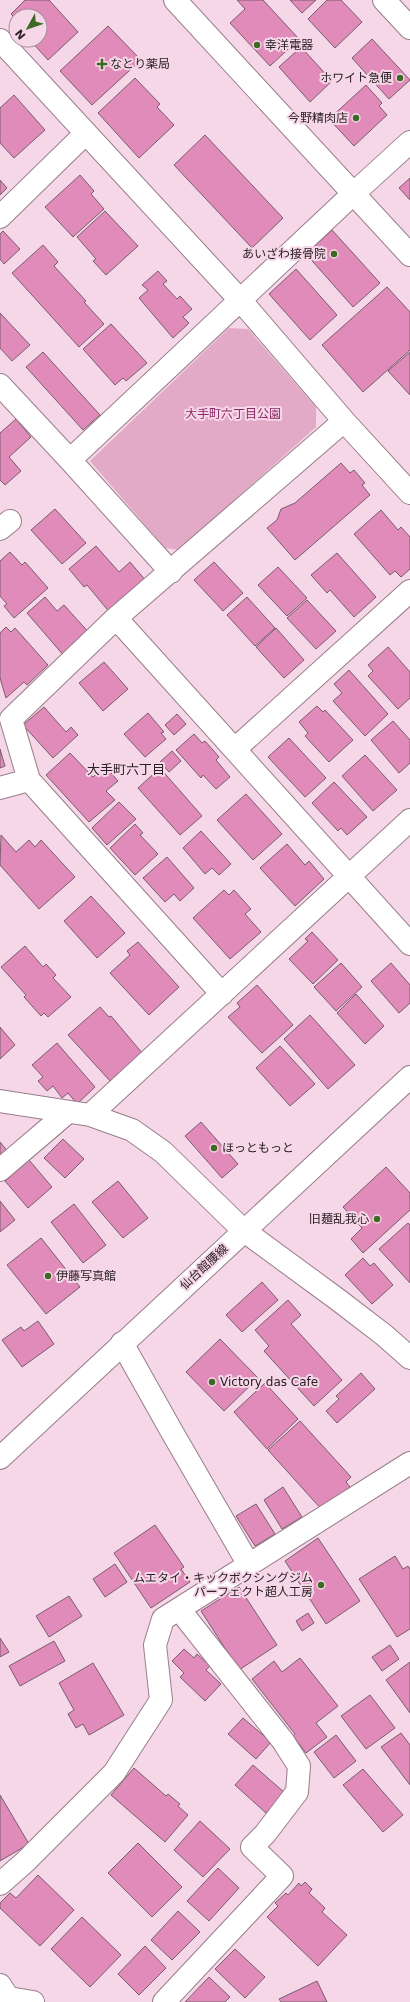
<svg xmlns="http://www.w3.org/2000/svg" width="410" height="2002" viewBox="0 0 410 2002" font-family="'DejaVu Sans','Noto Sans JP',sans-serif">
<rect width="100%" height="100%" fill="#f6d7e7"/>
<path fill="#e3aac8" d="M229,328L248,329L316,407V427L179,550L165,548L90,461Z"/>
<path fill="#e08bba" stroke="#785d6b" d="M25,0H49L78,32L48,60L30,40H40V16H16V19L11,14Z
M237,0H263L299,39L270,66L230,23L245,9Z
M290,0H316L302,13Z
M327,0H341L362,22L335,48L308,19Z
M108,26L141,60L92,105L60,71Z
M372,39L410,80L389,99L352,58Z
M301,47L332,81L310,102L279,67Z
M135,78L160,104L157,107L174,125L139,158L98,113Z
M366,85L382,103L379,106L387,115L354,146L329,119Z
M14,95L45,130L14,158L0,143V108Z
M205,135L283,218L252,248L174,165Z
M80,175L94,191L91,194L104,209L73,237L45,207Z
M410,178V200L399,188Z
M0,180L7,188L0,195Z
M105,211L138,246L106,275L93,261L96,259L77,237Z
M332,230L380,283L353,307L306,254Z
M3,231L20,249L4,264L0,259V234Z
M43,245L58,262L54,266L86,301L84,302L104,324L79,347L12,273Z
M296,269L337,315L310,340L269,294Z
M158,271L167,281L163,284L177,299L180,296L192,309L183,317L189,323L173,338L139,298L148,290L142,285Z
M387,287L410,312V350L363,392L322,345Z
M0,313L30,345L12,361L0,348Z
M111,324L147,363L126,381L123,378L115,385L83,349Z
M43,352L100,415L83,430L26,367Z
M410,352V395L388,371Z
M16,419L31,437L9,457L21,471L5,485L0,480V433Z
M341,463L350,473L354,470L365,483L362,485L370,495L295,560L267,528L277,520L281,509L295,503Z
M55,509L86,543L62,564L31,530Z
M381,510L398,530L401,527L410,537V569L401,577L395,571L390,575L354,534Z
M96,546L119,572L130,562L147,582L111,614L87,585L84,587L69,569Z
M10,552L22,565L25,562L48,588L14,618L4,606L7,604L0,596V561Z
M337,553L376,597L354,617L330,590L327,593L311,575Z
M214,562L243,593L223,611L194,580Z
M278,567L307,598L287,616L258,585Z
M45,597L57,611L64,605L91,635L65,657L27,613Z
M247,597L275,628L255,646L227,615Z
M307,600L336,631L316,649L287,618Z
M6,627L11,632L15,628L48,665L27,685L24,682L6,698L0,678V633Z
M276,628L304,660L284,678L256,647Z
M388,647L410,672V698L398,709L368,676L373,671L368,665Z
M104,662L128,689L103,711L79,683Z
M349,670L388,714L365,736L333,701L342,693L334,684Z
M317,706L323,712L325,710L353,740L329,762L305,736L308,733L299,722Z
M44,707L66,732L71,727L78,735L53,758L23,725Z
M148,713L164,732L161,733L166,739L145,757L124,734Z
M177,714L186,724L174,735L165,725Z
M393,721L410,740V763L399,773L371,740Z
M194,734L202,743L205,741L219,757L216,760L230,777L216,789L203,775L201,778L176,750Z
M289,738L326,778L305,797L268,757Z
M0,749L5,766L0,768Z
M172,751L181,761L169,772L160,762Z
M70,753L93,777L105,766L118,781L106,791L115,800L89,822L46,775Z
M365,755L397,790L373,811L342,776Z
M160,768L202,816L180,835L138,788Z
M334,782L367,817L347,835L341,828L338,831L312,803Z
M246,794L282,834L253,860L217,820Z
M119,802L136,819L107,845L92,828Z
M135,824L143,833L140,835L158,854L135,875L110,848Z
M201,831L231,864L219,875L212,868L205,874L183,848Z
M1,835L16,852L29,840L35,847L41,840L75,877L39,909L0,865Z
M287,844L305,865L309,861L324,879L295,906L260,868Z
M167,857L194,888L180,901L174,894L165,902L143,878Z
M224,890L229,895L234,890L251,909L245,914L261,932L230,959L193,918Z
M91,896L125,933L97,958L64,921Z
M312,932L338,960L313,984L289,959L308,941L305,939Z
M138,942L179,987L149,1015L110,973L130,955L127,951Z
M25,946L43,967L46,964L56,975L53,978L71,997L48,1017L44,1013L41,1016L24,997L26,995L1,967Z
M341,963L362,987L336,1011L314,987Z
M391,963L410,985V1003L399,1013L371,981Z
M257,985L293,1025L262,1053L228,1017L240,1007L237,1003Z
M356,994L384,1026L365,1044L337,1013Z
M100,1007L109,1017L111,1016L143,1054L111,1082L68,1035Z
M310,1015L355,1065L328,1089L284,1039Z
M0,1027L15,1045L0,1059Z
M57,1043L95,1087L77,1104L68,1093L62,1098L53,1086L47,1091L38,1081L43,1077L32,1065Z
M280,1046L315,1084L290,1106L256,1068Z
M201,1122L238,1164L222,1178L185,1136Z
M63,1139L84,1159L65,1178L44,1158Z
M0,1142L9,1153L0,1161Z
M29,1160L52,1187L28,1208L5,1181Z
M386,1167L410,1193V1210L363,1253L351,1239L362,1228L343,1207Z
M118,1181L148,1218L123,1238L92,1202Z
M0,1201L15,1220L0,1232Z
M74,1204L106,1245L83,1263L51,1222Z
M408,1223L410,1225V1283L379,1249Z
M41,1238L80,1287L46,1314L7,1265Z
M363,1258L370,1266L374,1263L393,1285L372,1304L345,1275Z
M262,1282L278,1300L242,1332L226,1315Z
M288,1300L301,1315L291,1324L342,1380L314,1406L264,1351L269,1346L255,1330Z
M38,1321L54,1344L22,1367L2,1340L21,1327L24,1331Z
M220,1339L258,1378L224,1411L186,1372Z
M361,1373L375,1389L337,1423L326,1411L339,1399L336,1396Z
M265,1383L298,1419L267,1449L234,1412Z
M300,1421L351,1477L346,1482L350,1487L323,1511L268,1450Z
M283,1487L302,1517L282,1529L264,1500Z
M256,1504L275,1534L255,1546L236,1516Z
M155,1525L184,1567L181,1569L190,1582L151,1608L114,1553Z
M318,1538L360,1601L326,1624L285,1561Z
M395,1556L403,1569L408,1566L410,1569V1629L397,1637L359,1579Z
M115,1564L127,1582L105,1597L93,1579Z
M239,1587L277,1645L239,1670L201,1611Z
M69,1596L82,1616L49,1637L36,1616Z
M308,1613L314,1623L302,1631L296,1621Z
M0,1638L9,1652L0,1657Z
M54,1641L65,1661L20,1686L9,1666Z
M390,1645L399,1659L382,1671L372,1657Z
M184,1649L194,1658L197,1654L210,1666L206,1670L221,1684L205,1701L180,1677L184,1673L172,1661Z
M300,1658L338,1706L316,1723L327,1737L306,1753L293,1736L295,1734L252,1679L274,1661L282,1672Z
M410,1662V1713L386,1680Z
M93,1663L124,1715L89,1735L83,1724L76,1728L68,1714L74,1710L59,1683Z
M370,1695L395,1728L366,1749L341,1716Z
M243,1718L271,1742L256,1759L228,1734Z
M401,1733L410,1745V1785L381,1747Z
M336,1735L356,1761L334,1778L314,1752Z
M253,1765L285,1793L266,1813L235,1785Z
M134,1768L166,1796L168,1794L180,1804L178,1806L188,1815L165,1842L111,1795Z
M363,1769L403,1815L383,1832L343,1785Z
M0,1795L29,1844L0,1861Z
M200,1821L230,1849L203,1877L174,1850Z
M138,1843L182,1887L152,1917L108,1873Z
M218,1868L239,1888L209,1921L187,1901Z
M38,1875L74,1910L40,1946L0,1908V1903L10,1893L16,1898Z
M305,1882L312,1889L309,1893L325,1908L322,1912L347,1935L318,1966L267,1917L278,1906L275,1903L286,1893L288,1895L299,1883L301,1886Z
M178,1911L200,1932L172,1960L151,1940Z
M82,1917L121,1955L90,1987L51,1949Z
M145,1946L166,1968L139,1995L118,1974Z
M235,1949L265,1977L245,1998L215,1969Z
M209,1977L230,1997L225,2002H185Z
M317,1981L327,2002H281L279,1999Z"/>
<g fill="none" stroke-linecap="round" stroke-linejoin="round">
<g stroke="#987d8b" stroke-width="24">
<path id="minor" d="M384,0L410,28
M0,40L241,301L344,421L410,493
M0,217L86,133
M0,385L70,460
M0,529L10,521
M171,572L70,460L353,194
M116,618L410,944
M235,749L410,591
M29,780L222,994
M0,788L29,780L11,719L116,618L344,421
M0,1101L90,1115L132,1130L163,1152L243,1230L337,1299L384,1335L410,1358
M90,1115L410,820
M0,1170L68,1112
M122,1343L172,1432L249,1565
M0,1884L25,1862L114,1773L161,1700L155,1645L163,1619L410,1463
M9,1998L33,2002
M164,2002L282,1876L252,1847L265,1834L297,1792L299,1766L283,1741L179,1609"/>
</g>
<g stroke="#987d8b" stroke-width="24">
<path id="tertiary" d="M175,0L410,255
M353,194L410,142
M0,1985L11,2002"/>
</g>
<g stroke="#987d8b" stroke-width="24">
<path id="secondary" d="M0,1458L410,1077"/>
</g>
<use href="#minor" stroke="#fff" stroke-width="22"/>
<use href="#tertiary" stroke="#fff" stroke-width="22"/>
<use href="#secondary" stroke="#fff" stroke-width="22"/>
</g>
<g fill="#3d6825" stroke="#f6d7e7" stroke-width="1.5">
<circle cx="257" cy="45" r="4"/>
<path d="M100 58h4v4h4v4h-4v4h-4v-4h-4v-4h4z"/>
<circle cx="400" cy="78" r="4"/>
<circle cx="356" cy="118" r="4"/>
<circle cx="334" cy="254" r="4"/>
<circle cx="214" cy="1148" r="4"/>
<circle cx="377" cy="1219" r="4"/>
<circle cx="48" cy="1276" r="4"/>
<circle cx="212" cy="1382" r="4"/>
<circle cx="321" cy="1585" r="4"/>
</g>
<g text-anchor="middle" stroke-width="4" stroke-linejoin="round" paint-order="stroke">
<g font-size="12" fill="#2c2026" stroke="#f6d7e7" text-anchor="start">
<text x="265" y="49">幸洋電器</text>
<text x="110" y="68">なとり薬局</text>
<text x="392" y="82" text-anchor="end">ホワイト急便</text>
<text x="348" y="122" text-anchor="end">今野精肉店</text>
<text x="326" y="258" text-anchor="end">あいざわ接骨院</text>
<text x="222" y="1152">ほっともっと</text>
<text x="369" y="1223" text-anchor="end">旧麺乱我心</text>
<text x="56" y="1280">伊藤写真館</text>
<text x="220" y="1386">Victory das Cafe</text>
<text x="313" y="1582" text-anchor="end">ムエタイ・キックボクシングジム<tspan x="313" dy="14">パーフェクト超人工房</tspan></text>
</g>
<g font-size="12" fill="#8b2867" stroke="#f6d7e7">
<text x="233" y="418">大手町六丁目公園</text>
</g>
<g font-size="12" fill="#2c2026" stroke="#f6d7e7">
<text transform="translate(204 1267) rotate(-43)" y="4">仙台館腰線</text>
</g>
<g font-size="13" fill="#2c2026" stroke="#f6d7e7">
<text x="126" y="774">大手町六丁目</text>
</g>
</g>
<g transform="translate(28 28) rotate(230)"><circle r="19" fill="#f6d7e7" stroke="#a58e9a"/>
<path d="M0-3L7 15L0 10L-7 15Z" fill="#3d6825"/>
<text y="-6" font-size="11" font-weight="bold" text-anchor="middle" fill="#2c2026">N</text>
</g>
</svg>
